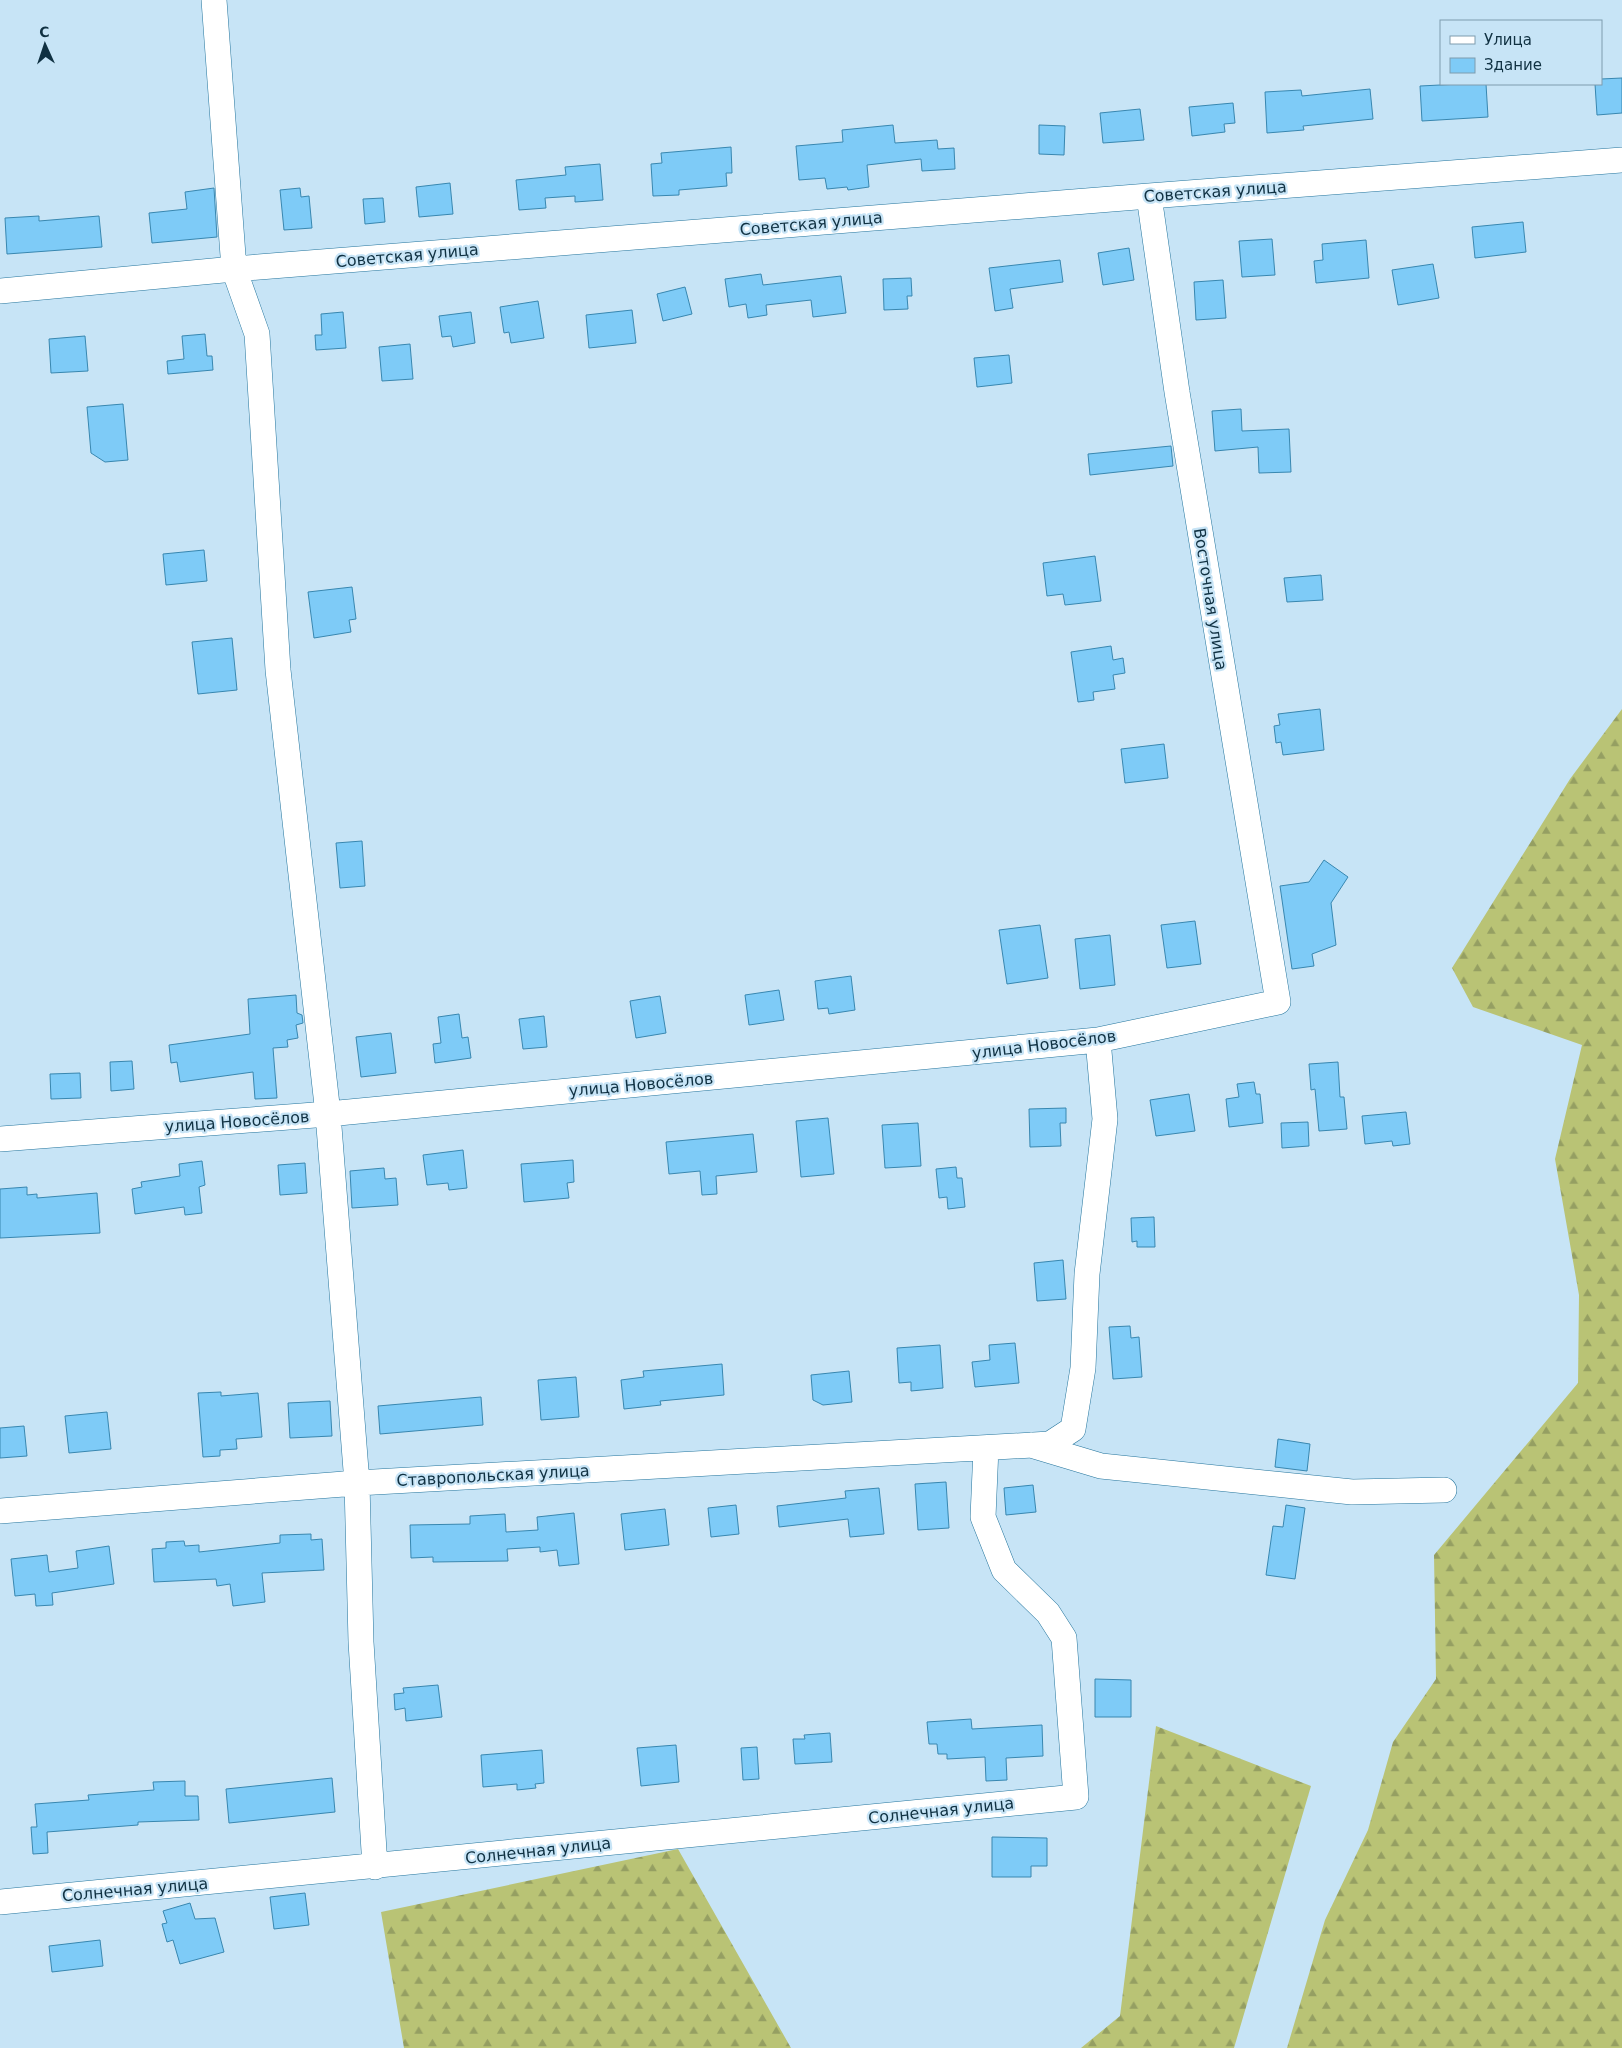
<svg xmlns="http://www.w3.org/2000/svg" width="1622" height="2048" viewBox="0 0 1622 2048" font-family="'DejaVu Sans',sans-serif">
<defs>
<pattern id="forest-firs" width="22" height="20" patternUnits="userSpaceOnUse" patternTransform="scale(1.25)"><rect width="22" height="20" fill="#b9c375"/><path d="M5 1l3.5 6h-7zM16 11l3.5 6h-7z" fill="#959f62"/></pattern>
</defs>
<rect width="100%" height="100%" fill="#c7e4f6"/>
<path fill="url(#forest-firs)" d="M1622,709V2048H1287L1325,1920L1368,1830L1393,1742L1436,1679L1434,1555L1578,1383L1579,1295L1555,1159L1582,1045L1473,1007L1452,968L1570,779Z
M1156,1726L1311,1786L1234,2048H1081L1120,2016Z
M678,1849L791,2048H404L381,1912Z"/>
<path fill="#7ecbf7" stroke="#3887b0" d="M1622,78V113L1597,115L1595,84H1601V79Z
M1460,84H1486L1488,117L1422,121L1420,86Z
M1370,89L1373,119L1303,126L1304,130L1267,133L1265,92L1301,90L1302,96Z
M1233,103L1235,123L1224,124L1225,132L1192,136L1189,107Z
M1140,109L1144,140L1103,143L1100,113Z
M893,125L895,143L937,140L938,149L954,148L955,169L922,171L921,159L867,165L869,187L848,190L847,187L827,189L825,178L799,180L796,146L843,142L842,130Z
M1039,125L1065,126L1064,155L1039,154Z
M731,147L732,173H726L727,186L679,190V195L653,196L651,164L662,163L661,153Z
M600,164L603,200L575,202V196L545,198L546,208L519,210L516,180L566,175L565,167Z
M450,183L453,214L419,217L416,187Z
M214,188L217,237L152,243L149,213L187,209L185,192Z
M300,188L301,197L309,196L312,228L284,230L280,190Z
M383,198L385,222L365,224L363,199Z
M39,216V221L99,216L102,247L7,254L5,218Z
M1523,222L1526,252L1475,258L1472,227Z
M1272,239L1275,275L1242,277L1239,241Z
M1366,240L1369,278L1316,283L1314,261L1323,260L1322,244Z
M1129,248L1134,280L1103,285L1098,253Z
M1060,260L1063,282L1010,289L1013,308L995,311L989,268Z
M1433,264L1439,298L1398,305L1392,270Z
M761,274L763,285L841,276L846,313L813,317L811,300L766,305L767,315L748,318L746,304L729,307L725,279Z
M911,278L912,296H907L908,309L884,310L883,279Z
M1223,280L1226,318L1196,320L1194,282Z
M685,287L692,314L663,321L657,294Z
M538,301L544,338L511,343L509,332L504,333L500,307Z
M632,310L636,343L589,348L586,315Z
M343,312L346,348L316,350L315,335H322L321,314Z
M471,312L475,343L453,347L451,336L442,337L439,316Z
M205,334L207,356H212L213,370L168,374L167,361L184,359L182,336Z
M85,336L88,371L51,373L49,339Z
M410,344L413,379L382,381L379,347Z
M1009,355L1012,383L977,387L974,358Z
M123,404L128,460L105,462L91,453L87,407Z
M1241,409L1242,431L1289,429L1291,472L1259,473L1258,447L1215,451L1212,411Z
M1171,446L1173,466L1090,475L1088,454Z
M204,550L207,581L166,585L163,554Z
M1095,556L1101,601L1065,605L1063,594L1047,596L1043,563Z
M1321,575L1323,600L1287,602L1284,578Z
M352,587L356,619L349,620L351,632L314,638L308,592Z
M232,638L237,690L198,694L192,642Z
M1111,646L1113,660L1123,658L1125,673L1113,675L1115,689L1093,692L1094,700L1078,702L1071,652Z
M1320,709L1324,750L1283,755L1281,742L1276,743L1274,726L1280,725L1278,714Z
M1164,744L1168,778L1125,783L1121,749Z
M362,841L365,886L340,888L336,843Z
M1324,860L1348,877L1331,903L1336,945L1312,954L1314,966L1292,969L1280,886L1309,882Z
M1195,921L1201,964L1167,968L1161,925Z
M1040,925L1048,978L1007,984L999,930Z
M1110,935L1115,985L1080,989L1075,939Z
M851,976L855,1010L829,1014L828,1008L818,1009L815,981Z
M779,990L784,1020L749,1025L745,995Z
M296,995L297,1013L302,1015L303,1023L296,1025L298,1038L287,1040L288,1047L273,1048L277,1098L255,1099L253,1072L180,1082L177,1062L171,1063L169,1045L250,1034L248,999Z
M660,996L666,1033L636,1038L630,1001Z
M459,1014L462,1038L468,1037L471,1058L435,1063L433,1044L441,1043L438,1017Z
M544,1016L547,1047L523,1049L519,1019Z
M391,1033L396,1073L361,1077L356,1037Z
M132,1061L134,1089L111,1091L110,1062Z
M1338,1062L1340,1097H1344L1347,1129L1319,1131L1315,1089L1311,1090L1309,1064Z
M80,1073L81,1098L51,1099L50,1074Z
M1254,1082L1256,1094H1260L1263,1123L1229,1127L1226,1099L1239,1097L1237,1084Z
M1189,1094L1195,1131L1156,1136L1150,1100Z
M1066,1108V1123H1060L1061,1146L1030,1147L1029,1109Z
M1406,1112L1410,1144L1393,1146L1392,1141L1365,1144L1362,1116Z
M828,1118L834,1174L801,1177L796,1121Z
M1308,1122L1309,1146L1282,1148L1281,1123Z
M918,1123L921,1166L885,1168L882,1125Z
M753,1134L757,1172L716,1176L717,1194L702,1195L700,1171L669,1174L666,1142Z
M463,1150L467,1188L449,1190L448,1183L427,1185L423,1155Z
M573,1160L574,1182L567,1183L569,1198L524,1202L521,1164Z
M202,1161L205,1185L199,1187L202,1213L185,1215L184,1207L135,1214L132,1189L142,1187L141,1182L180,1176L179,1164Z
M305,1163L307,1193L280,1195L278,1165Z
M956,1167L957,1178H962L965,1207L948,1209L947,1197L939,1198L936,1169Z
M384,1168L385,1179L396,1178L398,1205L352,1208L350,1171Z
M27,1187V1195L37,1194V1198L97,1193L100,1233L0,1238V1189Z
M1154,1217L1155,1247H1137V1241L1132,1242L1131,1218Z
M1063,1260L1066,1299L1037,1301L1034,1263Z
M1130,1326L1131,1338L1139,1337L1142,1377L1113,1379L1109,1327Z
M1015,1343L1019,1383L975,1387L972,1362L990,1360L989,1345Z
M940,1345L943,1388L911,1391V1382L899,1383L897,1348Z
M722,1364L724,1395L660,1401L661,1405L624,1409L621,1380L644,1377L643,1371Z
M849,1371L852,1402L823,1405L813,1400L811,1375Z
M576,1377L579,1417L541,1420L538,1380Z
M221,1392V1396L258,1393L262,1437L236,1439L237,1449L220,1450V1456L203,1457L198,1393Z
M481,1397L483,1425L380,1434L378,1406Z
M330,1401L332,1436L290,1438L288,1403Z
M107,1412L111,1449L69,1453L65,1416Z
M24,1426L27,1456L0,1458V1428Z
M1278,1439L1310,1444L1307,1471L1275,1467Z
M946,1482L949,1528L918,1530L915,1484Z
M1033,1485L1036,1512L1006,1515L1004,1488Z
M879,1488L884,1534L850,1537L848,1519L779,1527L777,1506L846,1498L845,1491Z
M736,1505L739,1534L711,1537L708,1508Z
M1286,1505L1305,1508L1295,1579L1266,1575L1273,1526L1283,1527Z
M665,1509L669,1545L625,1550L621,1514Z
M574,1513L579,1564L559,1566L557,1550L540,1552V1547L507,1549L508,1561L433,1562V1557L411,1558L410,1525L470,1524V1516L505,1514L506,1532L538,1530L537,1517Z
M311,1534V1540L322,1539L324,1570L262,1573L265,1602L233,1606L230,1584L217,1586L216,1579L154,1582L152,1549L166,1548V1542L184,1541L185,1546L199,1545V1552L280,1543V1535Z
M109,1546L114,1584L52,1593L53,1605L36,1606L35,1594L15,1596L11,1559L47,1555L49,1572L78,1568L76,1551Z
M1095,1679L1131,1680V1717H1095Z
M438,1685L442,1717L406,1721L405,1708L395,1710L394,1694L404,1693L403,1688Z
M971,1719L972,1729L1042,1725L1043,1756L1006,1758L1007,1780L986,1781L985,1757L947,1759V1754H938L937,1744H929L927,1722Z
M830,1733L832,1762L795,1764L793,1739H805L804,1735Z
M676,1745L679,1782L641,1786L637,1748Z
M757,1747L759,1779L743,1780L741,1748Z
M542,1750L544,1783L535,1784L536,1788L517,1790V1784L483,1787L481,1755Z
M332,1778L335,1812L229,1823L226,1789Z
M185,1781V1796H198L199,1820L138,1822V1825L47,1832L48,1853L33,1854L31,1827H37L35,1804L89,1800L88,1795L154,1790L153,1782Z
M992,1837L1047,1838V1866H1031V1877H992Z
M305,1893L309,1925L274,1929L270,1897Z
M190,1903L195,1919L215,1918L224,1952L180,1964L173,1940L167,1942L162,1924L167,1923L163,1911Z
M100,1940L103,1966L52,1972L49,1946Z"/>
<g fill="none" stroke-linecap="round" stroke-linejoin="round">
<g stroke="#24759d" stroke-width="26">
<path id="minor" d="M214,0L234,269L257,334L278,670L328,1114L357,1483L361,1642L375,1867
M0,291L234,269L1149,196L1622,160
M0,1139L328,1114L1098,1040L1278,1002L1177,392L1149,196
M1031,1445L1101,1466L1352,1492L1444,1490
M0,1511L357,1483L1050,1444L1073,1429L1083,1368L1087,1274L1105,1119L1098,1040
M0,1902L1076,1797L1064,1638L1048,1613L1004,1570L983,1517L986,1448"/>
</g>
<use href="#minor" stroke="#fff" stroke-width="25"/>
</g>
<g text-anchor="middle" stroke-width="4.5" stroke-linejoin="round" paint-order="stroke">
<g font-size="16" fill="#103142" stroke="#c7e4f6">
<text transform="translate(1215 191) rotate(-4)" y="6">Советская улица</text>
<text transform="translate(811 223) rotate(-5)" y="6">Советская улица</text>
<text transform="translate(407 255) rotate(-5)" y="6">Советская улица</text>
<text transform="translate(1211 599) rotate(81)" y="6">Восточная улица</text>
<text transform="translate(1044 1044) rotate(-7)" y="6">улица Новосёлов</text>
<text transform="translate(641 1084) rotate(-5)" y="6">улица Новосёлов</text>
<text transform="translate(237 1121) rotate(-4)" y="6">улица Новосёлов</text>
<text transform="translate(493 1475) rotate(-3)" y="6">Ставропольская улица</text>
<text transform="translate(941 1810) rotate(-6)" y="6">Солнечная улица</text>
<text transform="translate(538 1850) rotate(-6)" y="6">Солнечная улица</text>
<text transform="translate(135 1889) rotate(-5)" y="6">Солнечная улица</text>
</g>
</g>
<rect x="1440" y="20" width="162" height="65" fill="#c7e4f6" stroke="#7e9cae"/>
<rect x="1450" y="36" width="25" height="8" fill="#ffffff" stroke="#7e9cae"/>
<text x="1484" y="45" font-size="15" fill="#103142">Улица</text>
<rect x="1450" y="58" width="25" height="15" fill="#7ecbf7" stroke="#7e9cae"/>
<text x="1484" y="70" font-size="15" fill="#103142">Здание</text>
<g transform="translate(45 45) rotate(357)" stroke="#c7e4f6" stroke-width="4" paint-order="stroke">
<path d="M0-4L9 19L0 12L-9 19Z" fill="#103142"/>
<text y="-8" font-size="14" font-weight="bold" text-anchor="middle" fill="#103142">С</text>
</g>
</svg>
